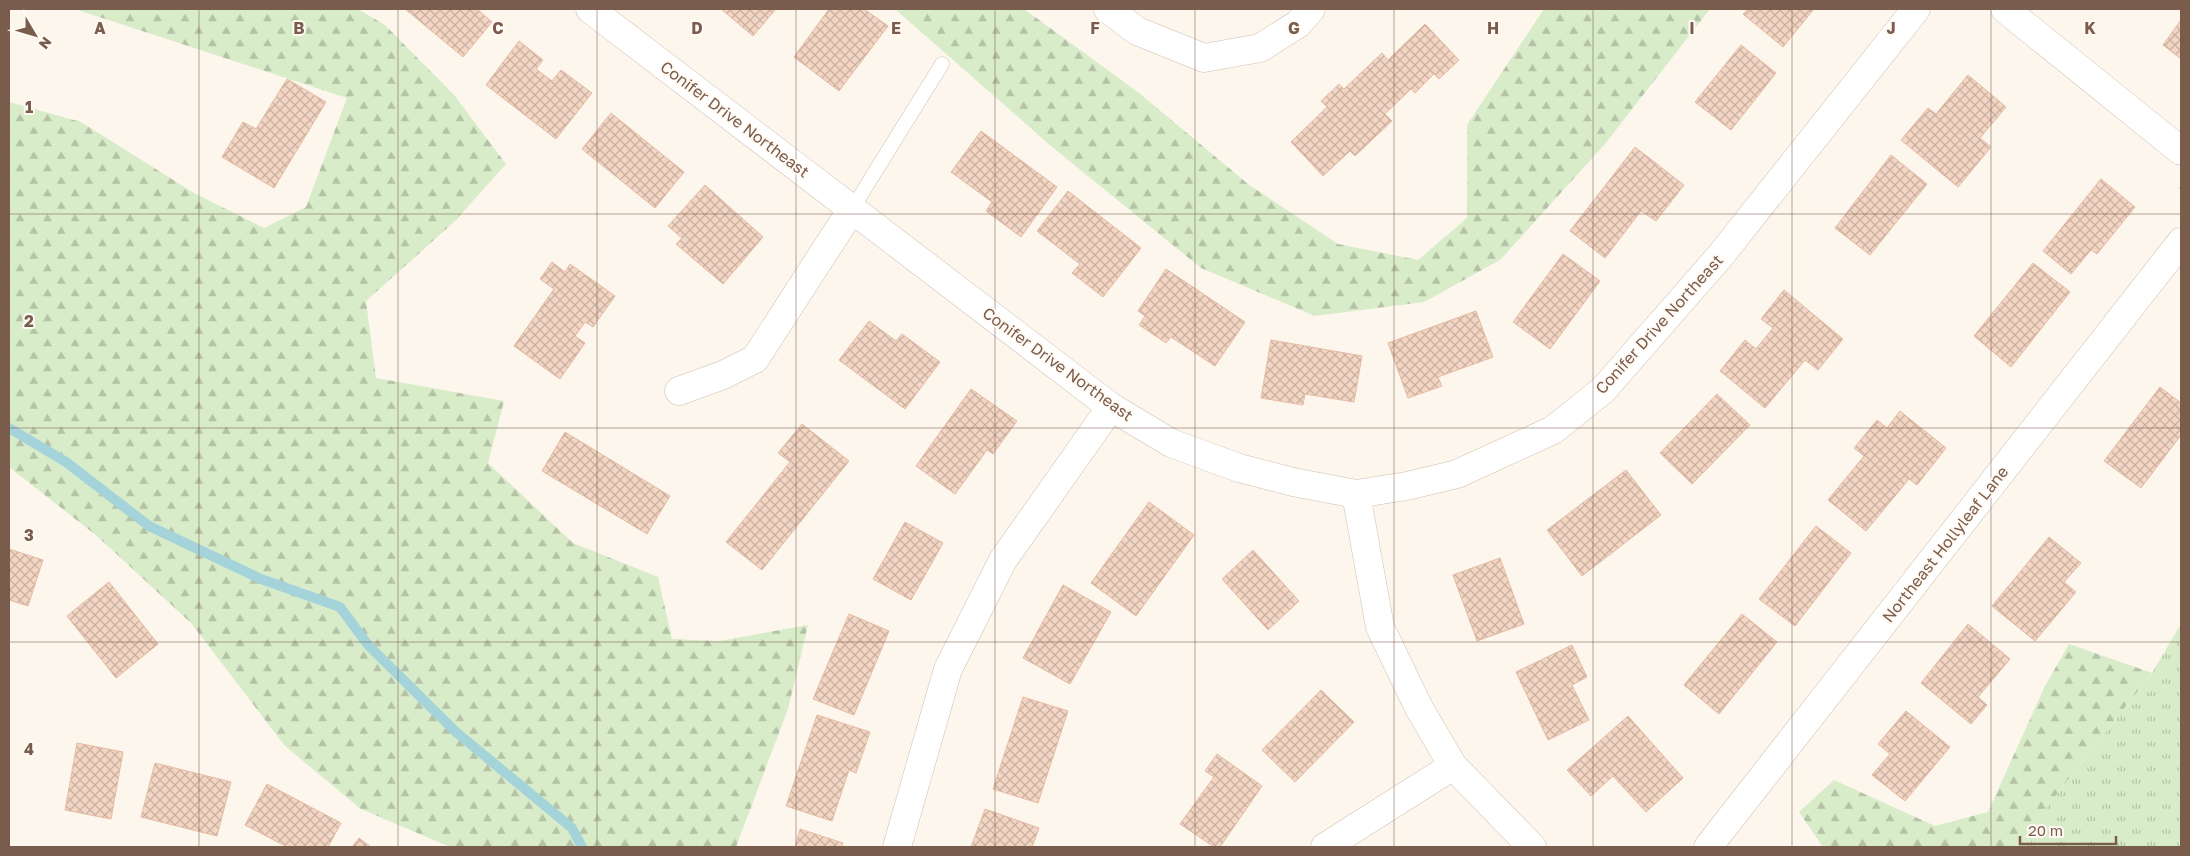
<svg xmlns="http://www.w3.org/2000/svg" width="2190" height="856" viewBox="0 0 2190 856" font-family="'Golos Text',sans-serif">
<defs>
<pattern id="grass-tufts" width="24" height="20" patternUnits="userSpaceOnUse" patternTransform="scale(1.25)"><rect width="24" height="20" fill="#d8ecc9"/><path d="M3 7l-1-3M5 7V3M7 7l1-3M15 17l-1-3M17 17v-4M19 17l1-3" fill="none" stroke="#b4c2a5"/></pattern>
<pattern id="forest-firs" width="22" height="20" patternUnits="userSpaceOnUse" patternTransform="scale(1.25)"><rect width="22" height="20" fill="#d8ecc9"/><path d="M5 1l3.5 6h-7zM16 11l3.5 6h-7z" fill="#b4c2a5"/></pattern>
<pattern id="building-cross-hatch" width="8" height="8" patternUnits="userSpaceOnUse" patternTransform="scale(1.25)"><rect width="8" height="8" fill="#f3d5c3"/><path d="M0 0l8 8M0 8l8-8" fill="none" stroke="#cab0a1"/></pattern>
</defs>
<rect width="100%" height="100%" fill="#fdf6ec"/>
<path fill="url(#grass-tufts)" d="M2181,624V847H2015L2152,673Z"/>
<path fill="url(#forest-firs)" d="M75,9H358L385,25L454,95L506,164L455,221L366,301L376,378L504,401L488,463L573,543L658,577L672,639L719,641L808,625L788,709L736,847H450L361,809L285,746L191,623L97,536L9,467V102L81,122L194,193L264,228L306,207L347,98Z
M895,9H1024L1139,93L1248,184L1338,244L1418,260L1467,218V125L1544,9H1710L1605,144L1500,260L1424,302L1315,316L1201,268L1051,146Z
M2069,644L2152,673L2015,847H1823L1799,812L1834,780L1935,826L1988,812L2044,688Z"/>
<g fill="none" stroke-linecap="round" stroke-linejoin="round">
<path stroke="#a5d3da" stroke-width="10" d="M9,428L66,462L149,526L261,579L340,607L368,645L456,732L572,828L582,847"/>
</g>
<path fill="url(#building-cross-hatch)" stroke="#e6bba3" d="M405,9H477L492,22L463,57Z
M721,9H776L753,36Z
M829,9H864L888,26L839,91L794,57Z
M1748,9H1814L1783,47L1743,14Z
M2181,20V59L2163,45Z
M1425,24L1459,60L1439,79L1434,74L1415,93L1411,89L1385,114L1392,121L1355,156L1350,151L1323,176L1291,142L1327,107L1321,101L1339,84L1344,89L1382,53L1388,60Z
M519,41L543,60L536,69L552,81L561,70L592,93L556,139L486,85Z
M1741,45L1776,73L1731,130L1695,102Z
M1968,75L2006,107L1980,138L1991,147L1958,187L1901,140L1928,108L1936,114Z
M287,79L326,102L274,188L222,157L243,122L256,129Z
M611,113L684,172L655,208L582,149Z
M981,131L1057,187L1021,237L986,211L992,202L951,172Z
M1635,147L1684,185L1656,221L1641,211L1605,258L1570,231Z
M1891,155L1927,184L1870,255L1835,228Z
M2101,179L2135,207L2097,254L2091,250L2071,274L2043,251Z
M705,185L763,237L723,284L676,244L682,238L668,226Z
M1068,191L1141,248L1103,297L1072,273L1080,264L1037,231Z
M1563,254L1600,281L1550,349L1513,322Z
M552,262L565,272L570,264L615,296L593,327L585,322L575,336L585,343L560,379L514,346L554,289L540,279Z
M2033,263L2070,292L2011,367L1974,336Z
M1166,269L1245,322L1215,366L1171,337L1166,343L1139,325L1145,316L1138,311Z
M1784,290L1843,339L1818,370L1805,360L1765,408L1720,371L1745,340L1756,349L1773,328L1761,319Z
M1476,311L1493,357L1438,377L1442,386L1408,398L1388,343Z
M869,321L896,341L902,334L940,362L905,409L839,360Z
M1271,340L1362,356L1354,402L1305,394L1303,405L1261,398Z
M2160,387L2181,403V435L2141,488L2104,461Z
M971,389L1017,421L993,454L987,450L955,494L916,466Z
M1717,394L1750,425L1692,484L1660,453Z
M1900,411L1946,448L1917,485L1909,479L1866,531L1828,500L1864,456L1854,448L1877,420L1887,428Z
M802,424L849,461L762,570L726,542L790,462L778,453Z
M565,432L670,496L647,534L542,471Z
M1626,470L1661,515L1582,576L1547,530Z
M1149,502L1194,535L1136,616L1091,583Z
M905,522L943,543L911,600L873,579Z
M1816,526L1851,553L1795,626L1759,599Z
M2049,537L2081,563L2064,582L2076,592L2035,641L1992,606Z
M9,549L43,560L28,606L9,600Z
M1253,550L1299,601L1268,630L1222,579Z
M1500,558L1524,624L1477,641L1453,575Z
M109,582L158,644L116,678L67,616Z
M1063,585L1111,612L1070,684L1023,658Z
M849,614L889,631L854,715L813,699Z
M1742,614L1777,642L1719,714L1684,685Z
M1968,624L2010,659L1978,697L1987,705L1971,724L1921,683Z
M1572,645L1587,677L1572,685L1589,720L1548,740L1516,672Z
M1321,690L1354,722L1295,782L1262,750Z
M1023,697L1068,711L1038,803L993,789Z
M1906,711L1950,747L1905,801L1872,775L1890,754L1878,744Z
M817,715L870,732L856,773L849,770L832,821L786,806Z
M1628,716L1683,778L1646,812L1613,776L1591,796L1567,770Z
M77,743L123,752L111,819L65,810Z
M1217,754L1262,786L1220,847H1214L1180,824L1214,777L1205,771Z
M155,763L231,782L217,836L141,817Z
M267,784L341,823L328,847H287L245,825Z
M985,809L1039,828L1032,847H971Z
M800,829L843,843L842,847H795Z
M359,838L371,847H352Z"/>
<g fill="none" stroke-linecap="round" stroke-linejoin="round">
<g stroke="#d1beb0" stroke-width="15">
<path id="service" d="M852,209L942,64"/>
</g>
<g stroke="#d1beb0" stroke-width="29">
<path id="minor" d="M590,9L1111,407L1171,443L1239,468L1293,482L1356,494L1407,486L1457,474L1553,430L1603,390L1721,255L1916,9
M1108,9L1137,31L1204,58L1260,48L1298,24L1311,9
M2005,9L2181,151
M679,391L723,375L755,359L852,209
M1356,494L1380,627L1419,708L1453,766L1532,847
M897,847L948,669L1003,560L1111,407
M1325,847L1453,766
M1708,847L2181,242"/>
</g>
<path stroke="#d9b8a5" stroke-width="3" stroke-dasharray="1 4" stroke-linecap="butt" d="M2180,187L2181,188"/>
<use href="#service" stroke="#fff" stroke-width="14"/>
<use href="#minor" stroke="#fff" stroke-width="28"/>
</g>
<path fill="none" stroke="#7a5c4d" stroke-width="1" stroke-opacity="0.55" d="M199,9V847M398,9V847M597,9V847M796,9V847M995,9V847M1195,9V847M1394,9V847M1593,9V847M1792,9V847M1991,9V847M9,214H2181M9,428H2181M9,642H2181"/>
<g text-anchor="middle" stroke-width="4" stroke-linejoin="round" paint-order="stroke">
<g font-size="16" fill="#7a5c4d" stroke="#fffaf3">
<text transform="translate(735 119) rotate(37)" y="6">Conifer Drive Northeast</text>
<text transform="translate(1659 324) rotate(-48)" y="6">Conifer Drive Northeast</text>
<text transform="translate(1058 364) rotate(36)" y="6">Conifer Drive Northeast</text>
<text transform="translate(1945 544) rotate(-52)" y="6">Northeast Hollyleaf Lane</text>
</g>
</g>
<g font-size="16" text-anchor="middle" font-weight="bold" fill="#7a5c4d" stroke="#fffaf3" stroke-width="4" stroke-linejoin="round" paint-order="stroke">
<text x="100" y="34">A</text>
<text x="299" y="34">B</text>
<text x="498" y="34">C</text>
<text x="697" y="34">D</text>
<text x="896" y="34">E</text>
<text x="1095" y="34">F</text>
<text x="1294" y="34">G</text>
<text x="1493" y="34">H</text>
<text x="1692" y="34">I</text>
<text x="1891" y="34">J</text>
<text x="2090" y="34">K</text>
<text x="29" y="113">1</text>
<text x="29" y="327">2</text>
<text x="29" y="541">3</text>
<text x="29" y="755">4</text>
</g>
<rect width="2190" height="856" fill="none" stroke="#7a5c4d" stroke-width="20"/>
<g transform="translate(35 35) rotate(128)" stroke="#fffaf3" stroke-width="4" paint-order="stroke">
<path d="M0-4L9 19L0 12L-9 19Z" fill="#7a5c4d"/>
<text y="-8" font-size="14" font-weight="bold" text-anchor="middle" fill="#7a5c4d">N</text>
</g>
<path d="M2020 836v8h96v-8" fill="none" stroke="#7a5c4d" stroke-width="2.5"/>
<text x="2028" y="836" font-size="15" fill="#7a5c4d" stroke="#fffaf3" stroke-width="4" paint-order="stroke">20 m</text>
</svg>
